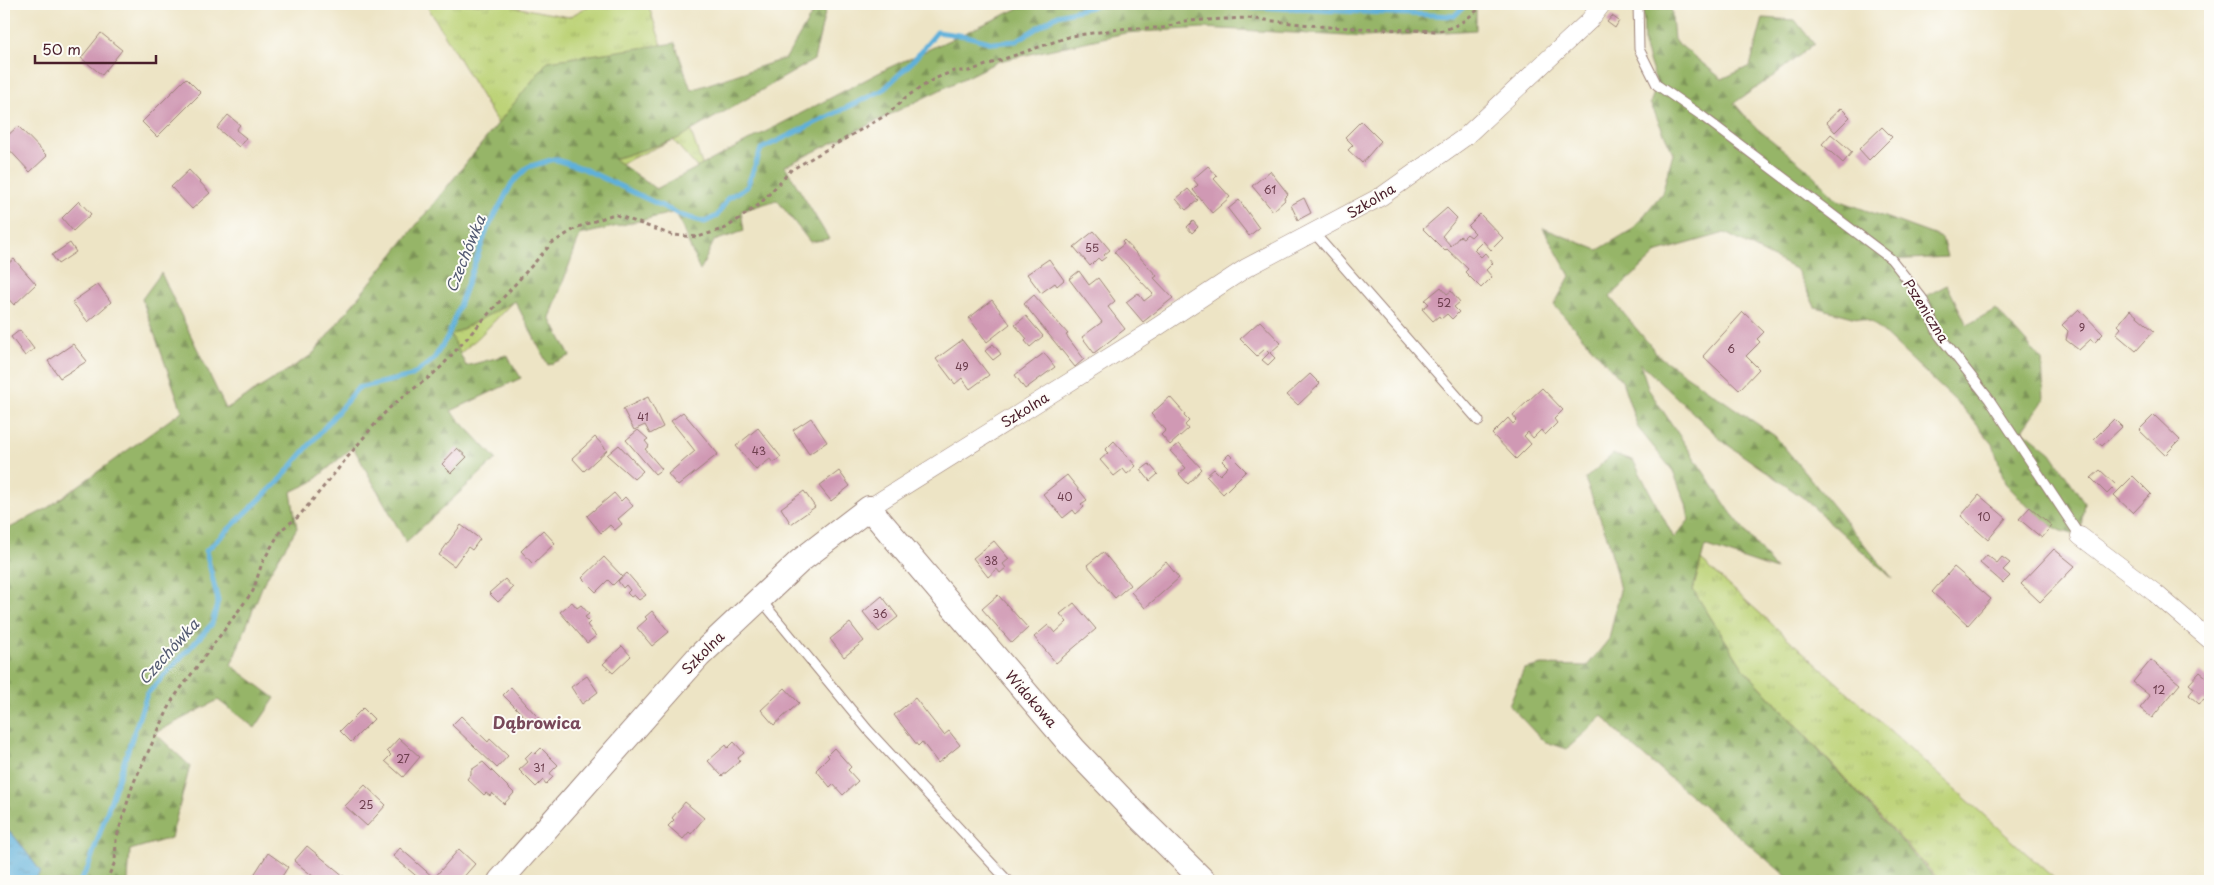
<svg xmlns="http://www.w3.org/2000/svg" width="2214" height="885" viewBox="0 0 2214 885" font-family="'Playpen Sans',sans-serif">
<defs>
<pattern id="grass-tufts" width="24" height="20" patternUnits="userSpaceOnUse" patternTransform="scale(1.25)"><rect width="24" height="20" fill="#bdd378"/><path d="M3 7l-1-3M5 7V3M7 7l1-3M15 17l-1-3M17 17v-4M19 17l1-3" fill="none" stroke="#a4b568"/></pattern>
<pattern id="forest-firs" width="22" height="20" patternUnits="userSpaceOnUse" patternTransform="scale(1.25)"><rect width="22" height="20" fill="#96b568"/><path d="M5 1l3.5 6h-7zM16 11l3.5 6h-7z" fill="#7c9356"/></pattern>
<pattern id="water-ripples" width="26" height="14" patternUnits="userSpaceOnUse" patternTransform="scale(1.25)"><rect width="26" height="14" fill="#5fb0da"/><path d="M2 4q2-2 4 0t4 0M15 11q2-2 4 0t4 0" fill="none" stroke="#508fb1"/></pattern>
</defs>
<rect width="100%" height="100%" fill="#fdfcf7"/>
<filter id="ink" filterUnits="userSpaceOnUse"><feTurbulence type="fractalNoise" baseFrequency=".02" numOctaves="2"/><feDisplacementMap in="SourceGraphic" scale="10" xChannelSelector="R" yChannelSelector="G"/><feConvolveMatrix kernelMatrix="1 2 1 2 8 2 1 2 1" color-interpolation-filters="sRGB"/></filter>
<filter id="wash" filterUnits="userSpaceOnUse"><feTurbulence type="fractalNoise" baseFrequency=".0096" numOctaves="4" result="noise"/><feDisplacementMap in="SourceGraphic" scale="20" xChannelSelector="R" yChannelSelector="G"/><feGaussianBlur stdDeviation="1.12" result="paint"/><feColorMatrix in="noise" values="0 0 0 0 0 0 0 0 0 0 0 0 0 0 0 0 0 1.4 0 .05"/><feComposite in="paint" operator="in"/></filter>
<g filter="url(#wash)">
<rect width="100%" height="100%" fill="#ede4c5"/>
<path fill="url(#grass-tufts)" stroke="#847952" d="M426,4H513L515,7L569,17L592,4H648L707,179L673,140L541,199L575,237L479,337L312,482L226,409L312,355L498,124Z
M1701,560L2057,881H1940L1743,668L1693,590Z"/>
<path fill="url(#forest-firs)" stroke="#706a4a" d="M818,4H827L814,60L677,139L614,159L656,189L888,68L1028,4H1476V30L1365,37L1203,28L1125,33L999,61L785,166L829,239L810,242L777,200L741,211L744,231L714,241L700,271L676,212L580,235L550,318L570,356L548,365L515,301L451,335L466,366L507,355L521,378L451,411L496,459L406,542L353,447L312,482L291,492L297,528L264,582L231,665L275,698L255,728L218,700L155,733L190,766L171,838L130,850L128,881H4V531L46,509L182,411L142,299L161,273L226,409L312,355L548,61L675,43L691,90L786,58Z
M1643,4H1671L1674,40L1722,79L1750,66L1763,18L1795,20L1814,44L1772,77L1734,103L1754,126L1806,168L1838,200L1942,238L1947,257L1892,260L1922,298L1947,285L1967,325L1996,309L2042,360L2044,400L2023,430L2051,453L2084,502L2080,536L2062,531L2042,521L2005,483L1993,444L1963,408L1872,322L1815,307L1797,270L1725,233L1658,252L1610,297L1660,357L1775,436L1893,579L1802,497L1725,443L1640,363L1649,390L1729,510L1776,570L1705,546L1693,590L1743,668L1938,881H1792L1624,739L1603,716L1567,749L1543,741L1509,705L1524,669L1542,665L1587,666L1609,639L1620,590L1608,539L1585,479L1613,454L1633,460L1674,538L1689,520L1686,504L1673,471L1638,428L1622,381L1554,305L1570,276L1543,228L1598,250L1633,229L1662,193L1673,153L1650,103L1657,85L1644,45Z"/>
<path fill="url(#water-ripples)" stroke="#546882" d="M4,827L15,837L41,872L33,881L4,880Z"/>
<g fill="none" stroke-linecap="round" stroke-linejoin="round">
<path stroke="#5fb0da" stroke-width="5" d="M1182,4L1454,16L1467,4
M34,879L37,881
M80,881L88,868L147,694L212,624L218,601L206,551L277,483L358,388L411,376L433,360L448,336L487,230L512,183L528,167L554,159L582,168L683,216L705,222L717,216L728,198L747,187L761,149L883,90L912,62L937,32L966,36L993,43L1016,41L1058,15L1103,4"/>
</g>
<g id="blocks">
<path fill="#d099b4" d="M1612,16L1619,21L1615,28L1607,22Z
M101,33L122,50L102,75L81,58Z
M186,78L201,93L157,137L142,122Z
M1841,108L1850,117L1835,132L1826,122Z
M228,115L240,125L236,130L246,138L239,147L217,128Z
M1361,121L1381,141L1362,163L1348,150L1353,145L1345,137Z
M18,126L47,156L30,172L4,144V139Z
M1882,127L1892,137L1869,160L1859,149Z
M1831,134L1852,152L1843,163L1822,144Z
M1208,166L1217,176L1214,179L1230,197L1212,213L1193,190L1198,185L1193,179Z
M189,170L210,193L192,209L171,187Z
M1270,171L1288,194L1284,198L1285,200L1273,211L1252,186Z
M1188,189L1198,200L1186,210L1176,199Z
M1304,198L1311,213L1298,220L1291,205Z
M1239,200L1259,228L1249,236L1228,209Z
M79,201L91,214L73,231L62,218Z
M1447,208L1457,218L1442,236L1451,246L1460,236L1463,238L1467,234L1471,237L1475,233L1468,226L1480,214L1503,238L1491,250L1483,241L1474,250L1481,257L1485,253L1493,263L1486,270L1492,277L1481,288L1465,272L1468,269L1447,249L1445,251L1423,229Z
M1193,221L1198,227L1192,233L1187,227Z
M1094,231L1110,250L1104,255L1106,257L1101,261L1098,258L1090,266L1074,247Z
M1124,240L1157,276L1154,278L1173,298L1143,322L1126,302L1138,293L1144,301L1153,294L1114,252L1124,244L1122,242Z
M70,243L76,252L58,264L52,255Z
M14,259L36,284L14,305L4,294V267Z
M1049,259L1064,280L1057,286L1055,283L1041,293L1027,274Z
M1079,271L1089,285L1098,278L1115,301L1108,307L1125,329L1094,353L1082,337L1102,322L1069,279Z
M98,284L111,302L88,322L72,302Z
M1441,287L1447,294L1451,291L1460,302L1454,307L1459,312L1452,319L1447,314L1441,319L1439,316L1433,321L1422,309L1429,304L1425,300Z
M1034,295L1068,334L1066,335L1084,359L1075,367L1024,304Z
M992,300L1010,324L987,342L969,318Z
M2079,309L2103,334L2094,343L2091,339L2079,350L2066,340L2068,331L2062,325Z
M2130,310L2154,331L2136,351L2116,334L2121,328L2118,325Z
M1743,312L1764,332L1757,339L1760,342L1746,356L1759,369L1739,390L1703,356Z
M1026,316L1043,336L1030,347L1025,341L1027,339L1015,325Z
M1260,321L1281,343L1270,353L1275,358L1268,365L1262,360L1269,353L1265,349L1257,356L1240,339Z
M20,330L34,349L25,356L11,337Z
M962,340L989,375L970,389L962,378L955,384L936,359Z
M73,344L87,361L60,378L48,361Z
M993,344L1001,354L993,360L985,351Z
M1044,353L1055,367L1025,389L1015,375Z
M1310,374L1320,384L1298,405L1287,395Z
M1542,388L1563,410L1554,419L1557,423L1545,435L1541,430L1533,438L1528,432L1524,436L1531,444L1516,459L1492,434L1508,418L1513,424L1517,420L1513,415Z
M648,397L663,427L650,434L645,425L634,430L623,409Z
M1170,397L1185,414L1184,416L1189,421L1185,425L1188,429L1170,445L1161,435L1166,430L1151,414Z
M683,412L718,454L678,486L668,474L695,451L671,421Z
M2154,415L2180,440L2165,455L2139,430Z
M811,418L827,442L809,454L793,430Z
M2114,419L2122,427L2102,446L2094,439Z
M758,428L781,457L773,463L770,459L756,470L736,446Z
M638,430L648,439L645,441L649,446L645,449L662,469L655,474L626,440Z
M595,437L607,450L584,471L572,458Z
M1114,441L1136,466L1127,474L1123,469L1114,476L1100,460L1108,453L1105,450Z
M1179,444L1202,469L1188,484L1179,474L1186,468L1170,451Z
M619,445L643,471L634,479L607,455Z
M457,448L467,457L451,473L442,464Z
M1229,454L1246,471L1223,494L1206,476L1214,469L1220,475L1228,467L1222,461Z
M1149,464L1158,474L1150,481L1141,470Z
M2100,470L2116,485L2107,494L2091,478Z
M839,471L850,486L831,501L819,486Z
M1067,475L1087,500L1081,504L1084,507L1076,514L1073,510L1063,518L1043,494Z
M2133,476L2151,494L2133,513L2114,495Z
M804,491L815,507L791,524L781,508Z
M614,493L621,501L625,497L633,506L618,519L622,524L615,530L610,525L601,533L587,516Z
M1979,495L2006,518L1988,540L1961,516Z
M2030,507L2052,526L2042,538L2019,519Z
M461,525L480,539L472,550L468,547L454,566L439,555Z
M543,530L555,543L533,564L521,551Z
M994,541L1009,559L1003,564L1006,568L1000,573L997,569L988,577L973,558Z
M2054,549L2075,566L2040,602L2021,584Z
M1103,552L1130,585L1115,598L1087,565Z
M1987,555L1997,563L2002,557L2010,563L2003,570L2010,576L2003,583L1980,563Z
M604,557L622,576L613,585L608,580L596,592L582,578Z
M1166,562L1179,578L1145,608L1131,592Z
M1954,567L1991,599L1968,625L1932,592Z
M627,573L646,595L639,600L634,595L631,597L627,593L630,590L626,585L623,588L618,581Z
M505,579L513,588L498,602L489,593Z
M998,595L1028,628L1012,643L982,609Z
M882,596L898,617L879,632L863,612Z
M572,602L577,608L581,605L589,614L585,617L590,622L587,625L596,636L587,643L560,612Z
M1074,603L1096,629L1056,663L1034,637L1048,625L1055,633L1067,622L1060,614Z
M652,611L669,632L652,646L637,628L647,619L645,617Z
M850,623L864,641L844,657L830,639Z
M622,646L631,656L613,673L603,664Z
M2151,660L2180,684L2152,718L2140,708L2150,696L2133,682Z
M2200,672L2210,680V701L2208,703L2204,700L2199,704L2189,695L2194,688L2189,684Z
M587,676L598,692L582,704L571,687Z
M511,687L542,722L536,728L503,695Z
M785,688L799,703L774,725L761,710Z
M915,698L944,735L949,731L960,745L938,763L922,742L918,746L894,715Z
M363,708L374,719L351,742L340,731Z
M461,716L488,742L490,739L508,756L497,768L452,725Z
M399,738L420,757L403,777L385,761L391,755L387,751Z
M734,742L744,753L738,758L740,761L722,776L708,761L726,745L728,748Z
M541,748L558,765L550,773L553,777L546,784L543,780L536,787L519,770L528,762L525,758L532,751L535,754Z
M834,748L851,767L848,770L858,781L843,795L833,784L830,787L816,770L829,757L827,755Z
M483,762L514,793L504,804L492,793L490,796L486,793L484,795L467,779L471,774V770Z
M365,785L386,805L367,826L345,806Z
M685,802L704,818L691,834L689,832L683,839L668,826L674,820L672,818Z
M307,846L350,881H319L294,861Z
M400,848L434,878L459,849L475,864L460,881H422L393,856Z
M268,853L288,867L279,881H250Z"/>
</g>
</g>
<g filter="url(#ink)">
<use href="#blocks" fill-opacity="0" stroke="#9c8278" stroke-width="1"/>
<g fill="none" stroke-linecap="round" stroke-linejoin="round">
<g stroke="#9c8278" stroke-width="11">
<path id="lane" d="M1638,4L1639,49L1657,85L1702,116L1891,259L1922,298L1939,335L1989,399L2080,536
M1314,233L1479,421
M761,600L868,730L1008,881"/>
</g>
<g stroke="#9c8278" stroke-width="19">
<path id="street" d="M869,508L1151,331L1246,268L1382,196L1465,137L1589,21L1602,4
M2080,536L2155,593L2210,640"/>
</g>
<g stroke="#9c8278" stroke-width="26">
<path id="secondary" d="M500,881L699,656L800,561L869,508L1074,749L1141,819L1204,881"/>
</g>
<path stroke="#9c8278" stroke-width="3" stroke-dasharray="4 4" stroke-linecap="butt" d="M106,881L115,862L116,840L133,784L173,699L253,591L262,563L281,530L298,517C327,484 353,449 382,416C399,396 422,385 441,367L552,243L578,227L614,214L672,235L698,237L726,228L760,204L791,170L888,114L906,97L934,79L954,71H969L1071,36L1128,28H1163L1185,21L1247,18L1328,27L1438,31C1457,28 1470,17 1484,4"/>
<use href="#lane" stroke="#fff" stroke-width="9"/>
<use href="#street" stroke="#fff" stroke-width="18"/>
<use href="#secondary" stroke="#fff" stroke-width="24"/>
</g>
</g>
<g text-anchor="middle" stroke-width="4" stroke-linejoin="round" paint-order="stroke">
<g font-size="11" fill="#6c3e4d">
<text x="1270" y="194">61</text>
<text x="1092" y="252">55</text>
<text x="1444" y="307">52</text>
<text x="2082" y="332">9</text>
<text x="1731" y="353">6</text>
<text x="962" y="371">49</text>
<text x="643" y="421">41</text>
<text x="759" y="455">43</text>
<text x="1065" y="501">40</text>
<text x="1984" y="521">10</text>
<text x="991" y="565">38</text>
<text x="880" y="618">36</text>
<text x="2159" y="694">12</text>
<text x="403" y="763">27</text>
<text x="539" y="772">31</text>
<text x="366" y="809">25</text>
</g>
<g font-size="14" fill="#4a1f2b" stroke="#fdfcf7">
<text transform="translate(1371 201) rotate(-31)" y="5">Szkolna</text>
<text transform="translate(1926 311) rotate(58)" y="5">Pszeniczna</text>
<text transform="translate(1025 410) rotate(-32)" y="5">Szkolna</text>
<text transform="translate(703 653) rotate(-45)" y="5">Szkolna</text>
<text transform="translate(1031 699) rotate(49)" y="5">Widokowa</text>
</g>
<g font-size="15" font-style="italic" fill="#525971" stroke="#fdfcf7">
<text transform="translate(466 254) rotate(-68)" y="5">Czechówka</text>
<text transform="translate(169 652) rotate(-48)" y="5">Czechówka</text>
</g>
<g font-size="16" font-weight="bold" fill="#794a5b" stroke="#fdfcf7">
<text x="537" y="729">Dąbrowica</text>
</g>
</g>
<rect width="2214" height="885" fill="none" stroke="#fdfcf7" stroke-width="20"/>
<path d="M35 55v8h121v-8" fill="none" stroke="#4a1f2b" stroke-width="2.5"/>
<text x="42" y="55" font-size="15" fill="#4a1f2b" stroke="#fdfcf7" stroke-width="4" paint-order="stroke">50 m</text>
</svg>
